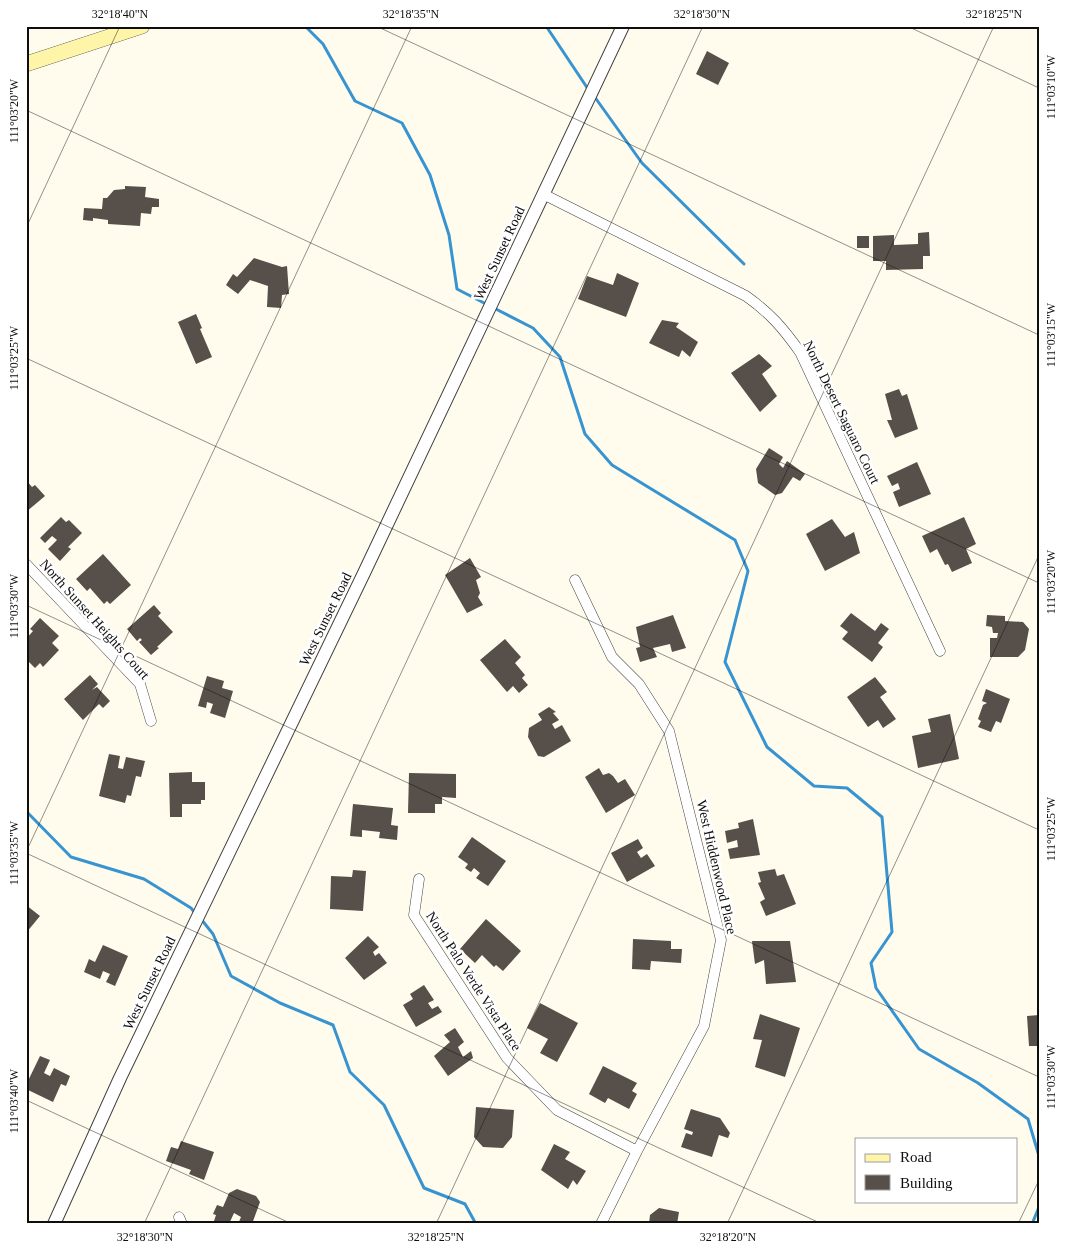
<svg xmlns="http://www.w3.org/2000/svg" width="1065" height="1250" viewBox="0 0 1065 1250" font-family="Georgia,serif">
<rect width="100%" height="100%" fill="#fffcee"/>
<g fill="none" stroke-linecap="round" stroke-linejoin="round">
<path stroke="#3794d0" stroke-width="3" d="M305,26L323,44L355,101L402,123L430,175L449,235L457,289L486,304
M546,26L588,89
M594,96L642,163L744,264
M492,307L533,328L560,357L585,434L612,465L735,540L748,571L725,662L767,747L814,786L847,788L882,817L892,932L871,963L876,988L919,1049L978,1083L1028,1119L1039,1156
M26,811L71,857L144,879L191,908L195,913
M201,919L213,934L231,976L280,1003L333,1025L350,1072L384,1105L424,1188L465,1204L476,1224
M1032,1224L1039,1207"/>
</g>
<path fill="#574f4a" d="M707,51L729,63L718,85L696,74Z
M125,186L146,187L145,197L159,199V207H152L151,214L141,213L140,226L108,224V220L93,218V221L83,220L84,208L102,209L103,198H107L114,190L125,189Z
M929,232L930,256H923V269L886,270V261H873V236L894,235V245L918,244V233Z
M857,236H869V248H857Z
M254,258L282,267L287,266L289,294L282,295L281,308L267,307L268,286L250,280L238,294L226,285L233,274L237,277Z
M617,273L639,283L626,317L578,299L587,276L613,285Z
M196,314L202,328L200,329L212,357L196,364L178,322Z
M662,320L679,323L676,327L698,342L690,357L682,350L679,357L649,343Z
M759,354L772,366L762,374L777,396L760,412L731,373Z
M899,389L902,396L907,394L918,429L895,438L887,420H892L885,394Z
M769,448L783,457L779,464L783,468L787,461L805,474L800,481L793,477L782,493L775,495L758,483L756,469Z
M917,462L931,494L899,507L893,492L900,489L898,483L892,486L887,476Z
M26,480L32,487L35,485L45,496L26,512Z
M61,517L66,522L69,520L82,533L68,547L71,549L60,561L48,549L57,540L52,536L45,543L40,538Z
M964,517L976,544L966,549L972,563L952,572L948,564L945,565L937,549L930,553L922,536Z
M832,519L845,537L854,532L860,553L825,571L806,534Z
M103,554L131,585L110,604L107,601L104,604L90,588L87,591L76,579Z
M470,558L481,577L476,580L480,593L478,597L483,605L467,613L445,575Z
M154,605L161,613L158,616L173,632L157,647L159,648L151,655L139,642L142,640L140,638L137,641L127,629Z
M851,613L875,631L881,623L889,629L878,643L883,647L872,662L842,639L848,632L840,626Z
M673,615L686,648L672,652L670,644L653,648L657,657L640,662L636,648L640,647L636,627Z
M987,615L1005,616V621L1023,622L1029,629L1025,650L1018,657H990V638H997L998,633H993L992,627L986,626Z
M40,618L59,636L52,643L59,650L43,667L40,663L35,668L26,659V653L28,651L26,650V639L33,631L30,629Z
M505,639L521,657L515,663L525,675L522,678L528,685L519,693L513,686L507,692L480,660Z
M90,675L98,684L92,690L97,687L110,701L103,708L99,704L83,720L64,699Z
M207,676L224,681L222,688L233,691L225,718L210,713L213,704L207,702L206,708L198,706Z
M875,677L887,692L880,697L896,719L883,728L878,720L868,727L847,697Z
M986,689L1010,699L1001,723L996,721L991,732L978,727L981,721L978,719L983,705L987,703L982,701Z
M549,707L556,712L553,713L559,720L552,724L555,729L562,725L571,741L544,757L538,756L528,737L529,728L542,720L538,714Z
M950,714L959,759L918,768L912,736L931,732L928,719Z
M109,754L120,756L118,768L123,769L126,757L145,761L141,777L136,776L131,796L127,795L125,803L99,796Z
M599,768L603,775L609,773L613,776L618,783L625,779L635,795L606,813L585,777Z
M192,772V782H205V800H201V804H182V817H170L169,773Z
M409,773L456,774V798L442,797V804H435V813H408Z
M353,804L393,808L391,825L398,826L397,840L379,838L380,832L362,830V837L350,836Z
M753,819L760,855L730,859L728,849L738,847L737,840L727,843L725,831L739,828L738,823Z
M472,837L506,861L488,886L476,878L480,873L474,868L471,872L465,868L468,864L458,857Z
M638,839L643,848L637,852L641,858L647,854L655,866L627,882L611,853Z
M775,869L777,876L784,874L796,904L766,916L760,902L765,899L758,883L761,882L758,872Z
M353,870L366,871L363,911L330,909L331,876L352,877Z
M26,905L40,916L26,933Z
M486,919L521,951L503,971L496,965L494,967L482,955L475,963L460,949Z
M368,936L379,947L373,952L375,956L379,953L387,963L364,980L345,958Z
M633,939L671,941V949H682L681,963L651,961L650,970L632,969Z
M752,941H790L796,982L766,984L764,960L755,964Z
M103,945L128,956L115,986L106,982L110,974L103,971L100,979L84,972L89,959L95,962Z
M424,985L434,1000L428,1003L432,1009L438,1006L442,1012L416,1027L403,1005L413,999L410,994Z
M540,1003L578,1023L557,1062L540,1053L548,1039L527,1028Z
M760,1014L800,1028L785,1077L755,1067L762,1040L753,1039Z
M1039,1015V1046H1029L1027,1016Z
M455,1028L464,1042L458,1047L463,1057L471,1051L473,1058L448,1076L434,1056L450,1042L444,1035Z
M40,1056L50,1060L44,1073L50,1076L54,1068L70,1076L66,1086L61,1084L53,1102L26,1089V1085Z
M603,1066L637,1083L632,1091L637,1094L629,1109L608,1098L605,1103L589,1094Z
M476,1107L514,1110L512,1137L503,1148L483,1147L474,1137Z
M691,1109L720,1118L730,1133L728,1138L719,1135L712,1157L681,1147L686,1133L692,1135L693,1132L684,1129Z
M181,1141L214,1152L204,1180L189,1174L191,1170L166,1161L171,1147L178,1149Z
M554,1144L570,1152L565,1159L586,1171L577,1185L573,1180L568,1189L541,1170Z
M237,1189L256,1196L260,1202L252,1224H238L241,1217L234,1213L229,1224H219L214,1221L216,1215L213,1214L217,1205L223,1207L229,1193Z
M659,1208L679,1212L677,1224H649L650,1215Z"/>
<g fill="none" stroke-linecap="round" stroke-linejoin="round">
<g stroke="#414141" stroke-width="11">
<path id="minor" d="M543,194L746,296C770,313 783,328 800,352L940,651
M26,564L140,684L151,721
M575,580L612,657L639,684L669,731L721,940L704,1026L637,1151L601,1224
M419,879L414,915L507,1058L557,1110L637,1151
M179,1217L182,1224"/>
</g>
<g stroke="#414141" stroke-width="14">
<path id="tertiary" d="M54,1224L120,1078L364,573L623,26"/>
</g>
<g stroke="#303030" stroke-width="16">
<path id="secondary" d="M26,64L142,26"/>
</g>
<use href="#minor" stroke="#fff" stroke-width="10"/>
<use href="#tertiary" stroke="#fff" stroke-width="12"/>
<use href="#secondary" stroke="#fff5a9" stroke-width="15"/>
</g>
<path fill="none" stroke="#0e0e0e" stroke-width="1" stroke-opacity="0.45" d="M376,26L1039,335M907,26L1039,88M26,110L1039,583M26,228L120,26M26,358L1039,830M26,605L1039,1077M26,852L412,26M26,853L822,1224M26,1100L292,1224M144,1224L703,26M436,1224L994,26M727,1224L1039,555M1018,1224L1039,1180"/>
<g text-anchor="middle" stroke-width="5" stroke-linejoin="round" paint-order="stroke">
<g font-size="14" fill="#0e0e0e" stroke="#fff">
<text transform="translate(499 253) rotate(-65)" y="5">West Sunset Road</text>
<text transform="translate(842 412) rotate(64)" y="5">North Desert Saguaro Court</text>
<text transform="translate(95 619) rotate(48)" y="5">North Sunset Heights Court</text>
<text transform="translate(325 619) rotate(-64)" y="5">West Sunset Road</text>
<text transform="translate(717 867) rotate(77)" y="5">West Hiddenwood Place</text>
<text transform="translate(474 981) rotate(57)" y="5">North Palo Verde Vista Place</text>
<text transform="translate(149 983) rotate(-64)" y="5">West Sunset Road</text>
</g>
</g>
<rect width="1065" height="1250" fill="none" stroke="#ffffff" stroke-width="55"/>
<rect x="855" y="1138" width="162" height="65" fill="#ffffff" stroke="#9f9f9f"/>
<rect x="865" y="1154" width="25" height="8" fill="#fff5a9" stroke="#9f9f9f"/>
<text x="900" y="1162" font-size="15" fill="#0e0e0e">Road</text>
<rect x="865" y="1175" width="25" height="15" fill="#574f4a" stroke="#9f9f9f"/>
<text x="900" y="1188" font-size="15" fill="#0e0e0e">Building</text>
<rect x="28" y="28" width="1010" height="1194" fill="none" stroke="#0e0e0e" stroke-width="2"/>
<g font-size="12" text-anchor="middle" fill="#0e0e0e">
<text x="120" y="18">32°18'40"N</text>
<text x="411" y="18">32°18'35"N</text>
<text x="702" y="18">32°18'30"N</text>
<text x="994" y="18">32°18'25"N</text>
<text transform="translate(1051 87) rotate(-90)" y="4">111°03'10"W</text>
<text transform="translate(14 111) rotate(-90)" y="4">111°03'20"W</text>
<text transform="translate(1051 335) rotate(-90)" y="4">111°03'15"W</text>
<text transform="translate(14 358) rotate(-90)" y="4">111°03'25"W</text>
<text transform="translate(1051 582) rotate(-90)" y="4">111°03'20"W</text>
<text transform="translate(14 606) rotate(-90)" y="4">111°03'30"W</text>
<text transform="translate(1051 829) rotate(-90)" y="4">111°03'25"W</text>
<text transform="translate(14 853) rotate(-90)" y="4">111°03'35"W</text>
<text transform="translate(1051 1077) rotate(-90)" y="4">111°03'30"W</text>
<text transform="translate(14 1101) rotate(-90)" y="4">111°03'40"W</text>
<text x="145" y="1241">32°18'30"N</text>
<text x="436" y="1241">32°18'25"N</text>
<text x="728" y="1241">32°18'20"N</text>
</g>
</svg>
